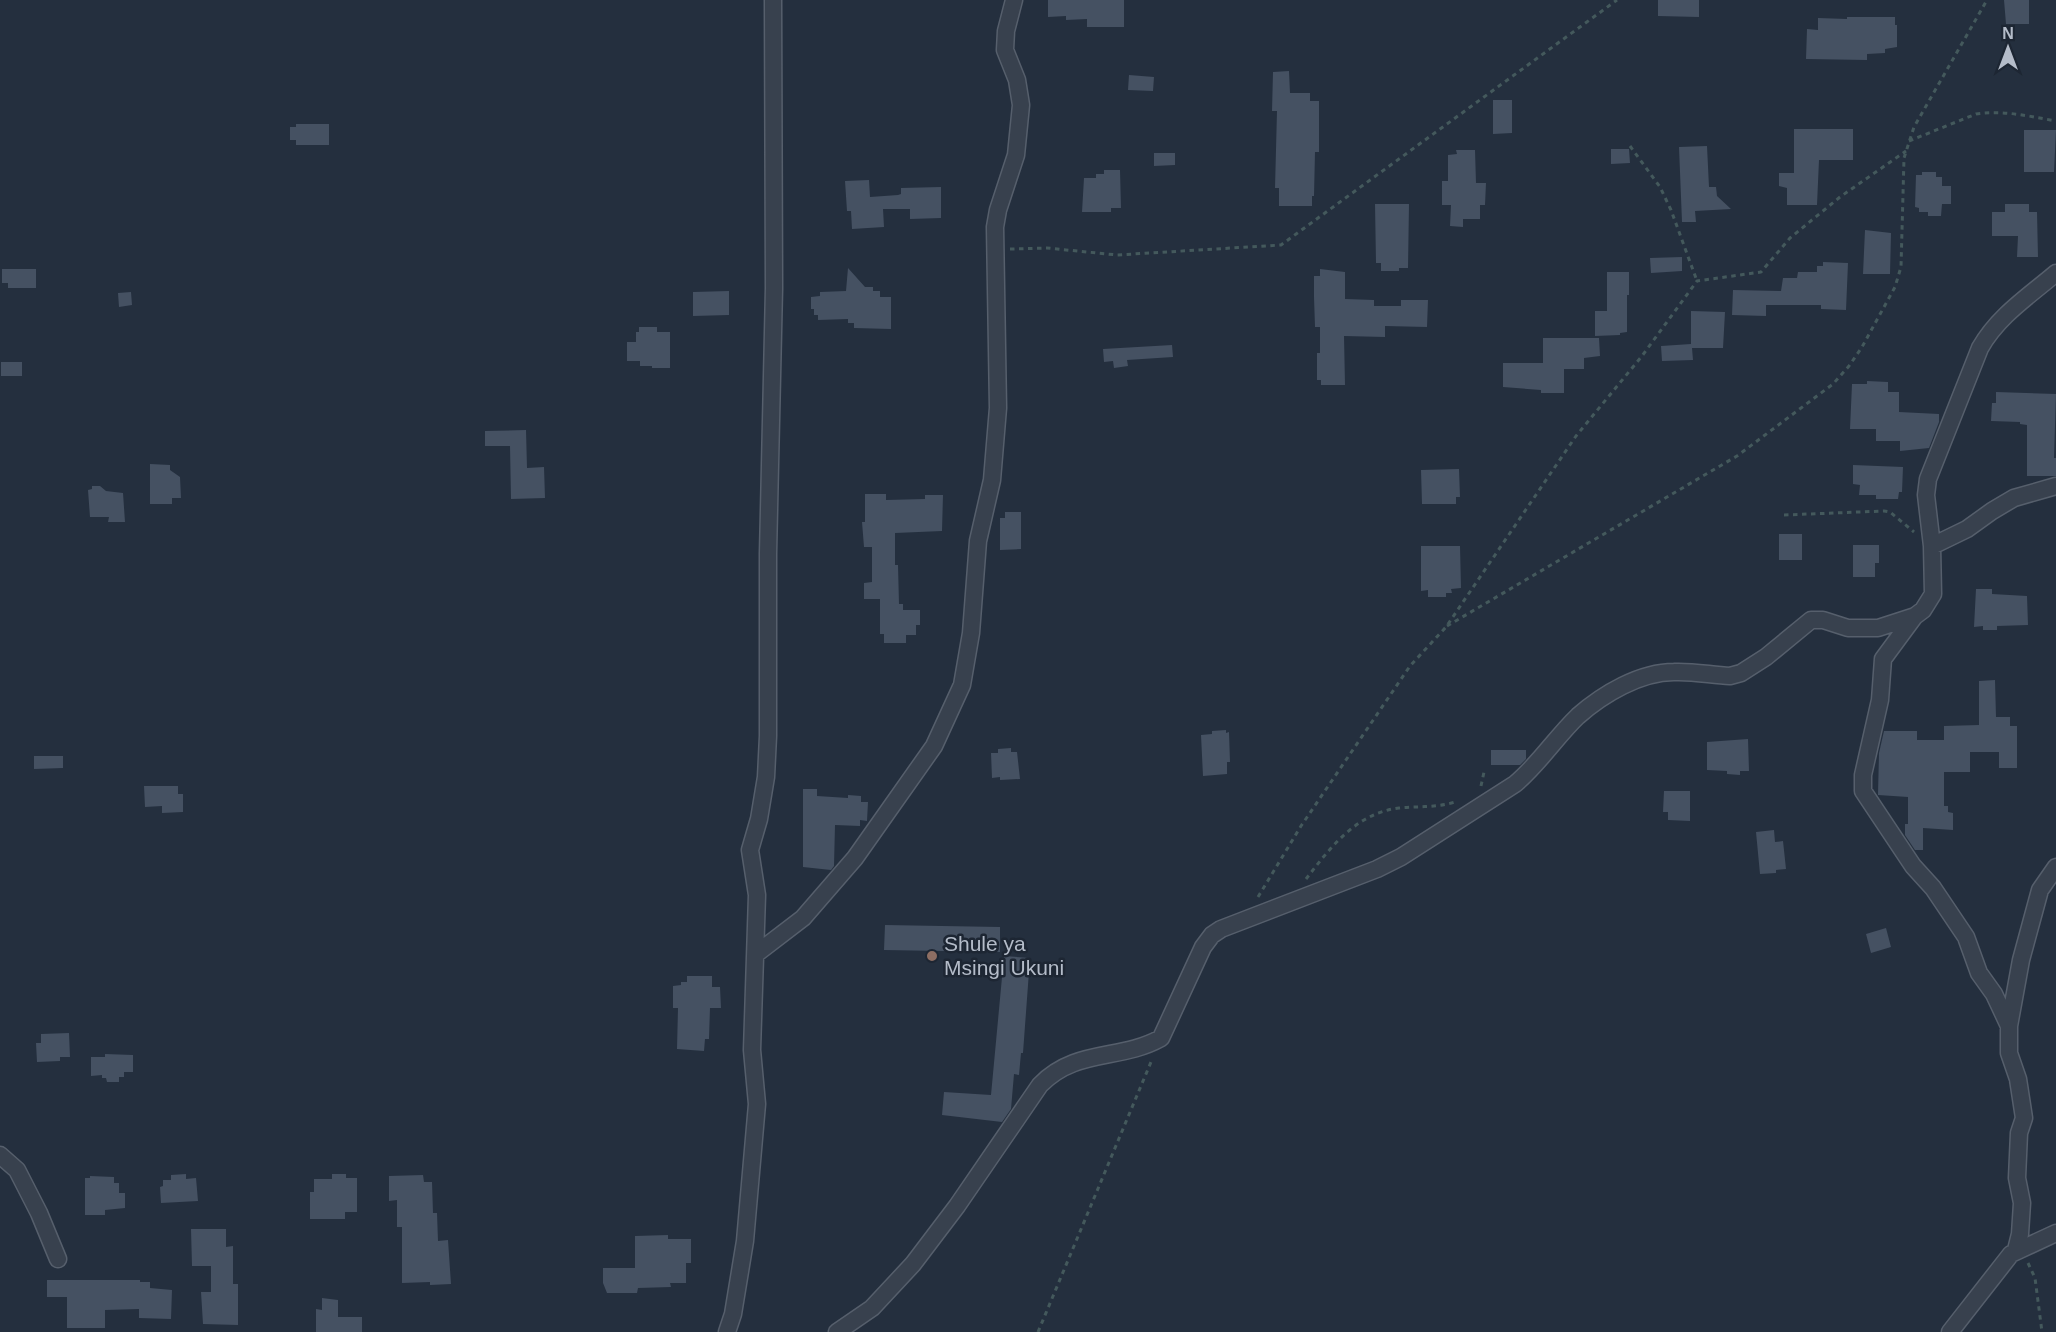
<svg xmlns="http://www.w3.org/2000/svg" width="2056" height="1332" viewBox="0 0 2056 1332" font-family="Helvetica,sans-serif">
<rect width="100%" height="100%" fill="#242f3e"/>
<path fill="#455162" d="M1048,0H1124V27H1087V19L1066,20V16L1048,17Z
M1658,0H1699V17L1658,16Z
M2004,0H2029V24H2006Z
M1847,17H1895V25H1897V47L1885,49V53L1867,54V60L1806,59L1807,29L1818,30V18L1847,19Z
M1289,71L1290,93H1310V101H1319V152H1315L1314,196H1312V206H1279V188H1275L1277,111H1272L1273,72Z
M1129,75L1154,77L1153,91L1128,90Z
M1493,100H1512V133L1493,134Z
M296,124H329V145H296V140H290V127H296Z
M1794,129H1853V160H1819L1817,205H1787V188L1779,186V173H1794Z
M2024,130H2056L2054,172H2024Z
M1707,146L1709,187H1716L1717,196L1731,209L1695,211L1696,222H1682L1679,147Z
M1611,149H1629L1630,163L1611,164Z
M1456,150H1475L1476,183H1486L1485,205H1480V219H1463V227L1450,226L1451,205H1442V181H1448V155L1457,154Z
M1154,153H1175V165L1154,166Z
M1104,170H1120L1121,208H1111V212H1082L1084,178H1096V174H1104Z
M1922,172H1936V177H1942V186H1951V204H1942L1941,216H1928V212H1919V208L1915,207L1916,175H1922Z
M869,180L870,197L898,195L901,194V188L941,187V218L910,219V209H883L884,227L852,229L851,211H847L845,181Z
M1375,204H1409L1408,268H1399V271H1381V263H1376Z
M2005,204H2029V212H2037L2038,257H2017L2018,236H1992V212H2005Z
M1865,230L1891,233L1890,274H1863Z
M1682,257V271L1651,273L1650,258Z
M1823,262L1848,263L1846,310L1821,309V305H1766V316L1732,315L1733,290L1781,291L1783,278H1797L1798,272H1817V266H1823Z
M848,268L865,287H873V291H880V297H891V329L854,328V323H848V319L818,320V315H814V309H811V297L820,296V292L846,291Z
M2,269H36V288H8V283H2Z
M1320,269L1345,272V299L1374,300V306H1401V300H1428L1427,327L1385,326V337L1344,336L1345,385H1321V380H1317V353H1320V327H1315L1314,297V276H1320Z
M1607,272H1629V295H1627V332L1620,333V335L1595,336V311H1607Z
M729,291V315L693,316V292Z
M131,292L132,305L119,307L118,293Z
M1691,311L1725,312L1723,348H1692L1693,360L1662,361L1661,346L1691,344Z
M639,327H657V332H670V368H652V366H640V361H627V342H636V332H639Z
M1543,338H1599L1600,356L1584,358V369H1564V393H1541V390L1503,387V363H1543Z
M1172,345L1173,357L1127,360L1128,366L1114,368L1113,361L1104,362L1103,349Z
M1,362H22V376H1Z
M1867,381L1888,382V392H1899V412L1939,414V422L1929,448L1900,451V441H1876V429H1850L1852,384H1867Z
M1996,392L2056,394L2054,458H2056V476H2027V425L2020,424V422L1991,421L1992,403H1996Z
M526,430L527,468L544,467L545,498L511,499L510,446H485V431Z
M150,464L170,465V470L180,477L181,498H172V504H150Z
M1853,465L1903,467L1902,492H1899L1898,499H1876V495H1859L1860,485L1853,484Z
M1459,469L1460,497H1456V504H1422L1421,470Z
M92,486H100L106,491L123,493L125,522H108L109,517H90L88,490L92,489Z
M865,494H886V500L925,499V495H943L942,531L895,533V565H898L899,604H903V610H920V625H916V635H906V643H884V634H880V599H864V583L872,582V547H864L862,522H865Z
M1005,512H1021V549L1000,550V518H1005Z
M1779,534H1802V560H1779Z
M1853,545H1879V563H1875V577H1853Z
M1421,546H1460L1461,588L1451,589L1452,593H1446V597H1428V590L1421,591Z
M1976,589H1992V594L2027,596L2028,625L1997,626V630H1983V626L1974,627Z
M1995,680L1996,717H2010V726H2017V768H1999V752H1970V772H1944V806H1948V812L1953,813V830L1923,828V850H1915L1905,835V824H1908V797L1878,795L1879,753L1884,731H1917V740H1944V726L1979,725V681Z
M1226,730V733L1229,732L1230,762H1227V774L1203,776L1201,735L1212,734V731Z
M1748,739L1749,771H1740V775L1727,774V771L1707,770V742Z
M1011,748V752H1017L1020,779L1000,780V777L992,778L991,753H998V749Z
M1491,750H1526V759L1520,765H1491Z
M34,756H63V768L34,769Z
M144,786H178V794H183V812L162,813V806L145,807Z
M803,789H817V796L848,798V795L861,796V802H868L867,821L860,820V826L835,825L834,866L831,870L803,867Z
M1664,791H1690V821L1668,820V812H1663Z
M1774,830L1775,842L1783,841L1786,869L1776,870V873L1760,874L1756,832Z
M885,925L1000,927V952L884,950Z
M1886,928L1891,947L1871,953L1866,934Z
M1004,956L1030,958L1023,1053H1021L1019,1075L1014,1074L1011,1109L1002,1122L942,1115L944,1092L991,1095Z
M687,976H712V987H720L721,1008H710L709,1039H705L704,1051L677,1049L678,1008H673V986L681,985V982H687Z
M69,1033L70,1057H60V1061L37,1062L36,1043H41V1034Z
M105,1054L133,1055V1072H124V1077H119V1082H107L106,1078H102V1075L91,1076V1057H105Z
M186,1174V1179L196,1178L198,1201L161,1203L160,1187L163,1186V1180H171V1175Z
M332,1174H346V1178H357V1212H345V1219H310V1192H314V1179H332Z
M423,1175L424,1182H432L433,1213H437L438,1241L448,1240L451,1284L430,1285V1282L402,1283V1227H397V1200L389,1201V1176Z
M90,1176L114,1177V1183H119V1193H125V1208L105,1210V1215H85V1178H90Z
M191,1229H226V1247L233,1246V1284H238V1325L203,1324L201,1292H211V1266H192Z
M668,1235V1239H691V1263H686V1283H670L671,1287L638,1288L637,1293H607L603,1283V1268H635V1236Z
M47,1280H140V1282H150V1288L172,1290L171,1319L139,1318V1309L105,1310V1328H67V1297H47Z
M322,1298L338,1300V1317H362V1332H316V1309L322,1310Z"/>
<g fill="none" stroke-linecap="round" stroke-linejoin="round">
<g stroke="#565f6c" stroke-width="19">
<path id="minor" d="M1932,546L1967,529L1992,511L2014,498L2056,486
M1914,617L1883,659L1880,700L1863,775V791L1913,866L1933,888L1966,937L1979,973L1994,994L2009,1026
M756,954L803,918L855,858L934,746L962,685L971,633L978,541L992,480L998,408L995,227L998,210L1016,155L1021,105L1017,80L1005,50L1006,31L1014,0
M0,1155L17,1170L39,1213L58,1259
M2016,1250L2020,1234L2022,1203L2017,1178L2019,1133L2024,1118L2018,1079L2009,1053V1026L2021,960L2040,890L2056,867
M727,1332L733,1314L745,1241L757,1104L752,1050L757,895L750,850L759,819L766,777L768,736V554L774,288L773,0
M837,1332L872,1308L913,1264L957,1206L1040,1085C1076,1048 1120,1061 1161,1038L1203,947L1212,935L1221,929L1377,869L1401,857L1515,784C1539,764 1556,737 1578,716C1603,694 1640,672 1674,672C1692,671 1711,675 1730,676L1741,673L1766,657L1811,620H1823L1848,628H1878L1915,616L1923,610L1933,594L1932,546L1926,495L1928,479L1980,348C1998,316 2029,296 2056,273
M1950,1332L2011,1254L2056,1233"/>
</g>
<path stroke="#44595c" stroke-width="3" stroke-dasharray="4.5 4.5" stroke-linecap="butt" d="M1909,141L1976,114C2004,110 2028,116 2056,121
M1630,146L1660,187L1671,210L1697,281
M1010,249L1047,248L1117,255L1281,245L1617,0
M1784,515L1884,511L1890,512L1914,532
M1447,626L1737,456L1833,384L1849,366L1862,347L1895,287L1901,267L1904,158L1914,127L1987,0
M1481,786L1484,772
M1306,879C1330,848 1356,813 1399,808C1418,806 1436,808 1455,802
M1258,897L1301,826L1410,666L1446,627L1576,436L1642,356L1697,281L1761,272L1790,238L1840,197L1906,151
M2028,1263L2035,1278L2042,1332
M1038,1332L1151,1062"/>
<use href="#minor" stroke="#38414e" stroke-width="16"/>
</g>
<circle fill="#8d6e63" stroke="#1d2633" stroke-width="2" cx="932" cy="956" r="6"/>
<g text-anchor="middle" stroke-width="5" stroke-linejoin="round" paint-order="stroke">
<g font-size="21" fill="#b4bcc9" stroke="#1d2633" text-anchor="start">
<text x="944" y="951">Shule ya<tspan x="944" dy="24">Msingi Ukuni</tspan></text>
</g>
</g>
<g transform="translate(2008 48)" stroke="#1d2633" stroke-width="4.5" paint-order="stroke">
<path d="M0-4.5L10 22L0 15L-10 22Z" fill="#b4bcc9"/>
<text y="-9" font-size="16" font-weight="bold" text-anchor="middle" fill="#b4bcc9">N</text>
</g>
</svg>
